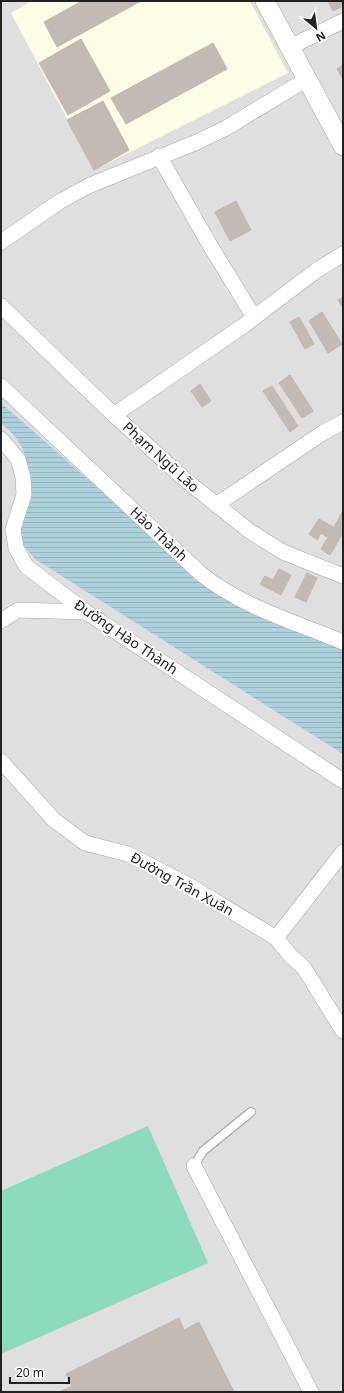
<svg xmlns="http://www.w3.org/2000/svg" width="344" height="1393" viewBox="0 0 344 1393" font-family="'Noto Sans',sans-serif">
<defs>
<pattern id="water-rules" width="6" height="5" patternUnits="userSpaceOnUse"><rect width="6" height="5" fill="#acd1dc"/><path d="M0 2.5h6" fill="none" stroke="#94b3bc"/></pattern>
</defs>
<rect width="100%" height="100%" fill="#f1efe9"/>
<path fill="#e0dfdf" d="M1,1H343V1392H1Z"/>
<path fill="#fdfee6" d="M32,1H250L288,73L94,170L11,13Z"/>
<path fill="#8cdbbd" d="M148,1126L208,1263L1,1354V1191Z"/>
<path fill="url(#water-rules)" d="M1,403L224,599L256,614L343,649V754L35,559C27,549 15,538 16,525C16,518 19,510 21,503C29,467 33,450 1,423Z"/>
<path fill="#c2bbb5" stroke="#c2b6ac" d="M82,1H141L57,47L44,22Z
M328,1H343V6L333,11Z
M81,39L110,91L68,115L39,63Z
M213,43L227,69L126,124L111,98Z
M343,65V79L337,69Z
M103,101L129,150L94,170L67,120Z
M236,201L251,230L230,241L215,212Z
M343,297V308L338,300Z
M322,312L342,344L328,353L309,321Z
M299,317L314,344L305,349L290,322Z
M290,375L313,411L302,418L279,383Z
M200,384L211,401L202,407L191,391Z
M272,386L298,426L290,432L263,391Z
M343,511V533L330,555L321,549Z
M319,519L333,527L327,537L321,533L317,540L309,534Z
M279,569L291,575L281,595L260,584L265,576L273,580Z
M307,573L317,578L306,602L295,597Z
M179,1318L184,1330L199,1322L234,1392H59L72,1386L66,1374Z"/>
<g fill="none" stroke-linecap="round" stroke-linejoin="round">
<g stroke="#a6a6a6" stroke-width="10">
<path id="service" d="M194,1166L203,1151L251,1112"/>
</g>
<g stroke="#a6a6a6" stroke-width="16">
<path id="minor" d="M290,47L343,21
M159,156L211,247L254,317
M1,242L59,202L88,186L197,142L226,128L307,79
M1,306L114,415L182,477L248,530L283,552L343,576
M1,386L201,574C242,607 295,622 343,642
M114,415L243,326L317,270L343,254
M1,439L18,459L23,477L24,495L13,529L16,548L26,566L86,612L343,781
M216,505L324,432L343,422
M1,621L18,610L86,612
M1,761L54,820L85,843L128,854L190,886L276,938L289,954L304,968L343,1031
M276,938L343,852
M194,1166L311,1392"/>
</g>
<g stroke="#a6a6a6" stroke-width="20">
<path id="tertiary" d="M265,1L343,146"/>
</g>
<use href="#service" stroke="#fff" stroke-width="8"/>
<use href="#minor" stroke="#fff" stroke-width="15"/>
<use href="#tertiary" stroke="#fff" stroke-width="19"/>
</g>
<g text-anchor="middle" stroke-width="4" stroke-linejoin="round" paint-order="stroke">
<g font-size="14" fill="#222" stroke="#fff">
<text transform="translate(161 457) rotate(42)" y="5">Phạm Ngũ Lão</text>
<text transform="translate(159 534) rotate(43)" y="5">Hào Thành</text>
<text transform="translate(126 637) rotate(34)" y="5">Đường Hào Thành</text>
<text transform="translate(182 884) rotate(29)" y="5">Đường Trần Xuân</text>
</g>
</g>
<rect width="344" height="1393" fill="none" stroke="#222222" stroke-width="4"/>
<g transform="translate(316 28) rotate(151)" stroke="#ffffff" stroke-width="3" paint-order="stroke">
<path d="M0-3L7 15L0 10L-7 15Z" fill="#222222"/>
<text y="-6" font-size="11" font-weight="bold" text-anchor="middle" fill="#222222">N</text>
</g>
<path d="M10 1377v6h59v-6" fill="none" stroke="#222222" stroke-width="2"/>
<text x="16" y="1377" font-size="12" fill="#222222" stroke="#ffffff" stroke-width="3" paint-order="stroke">20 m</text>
</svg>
